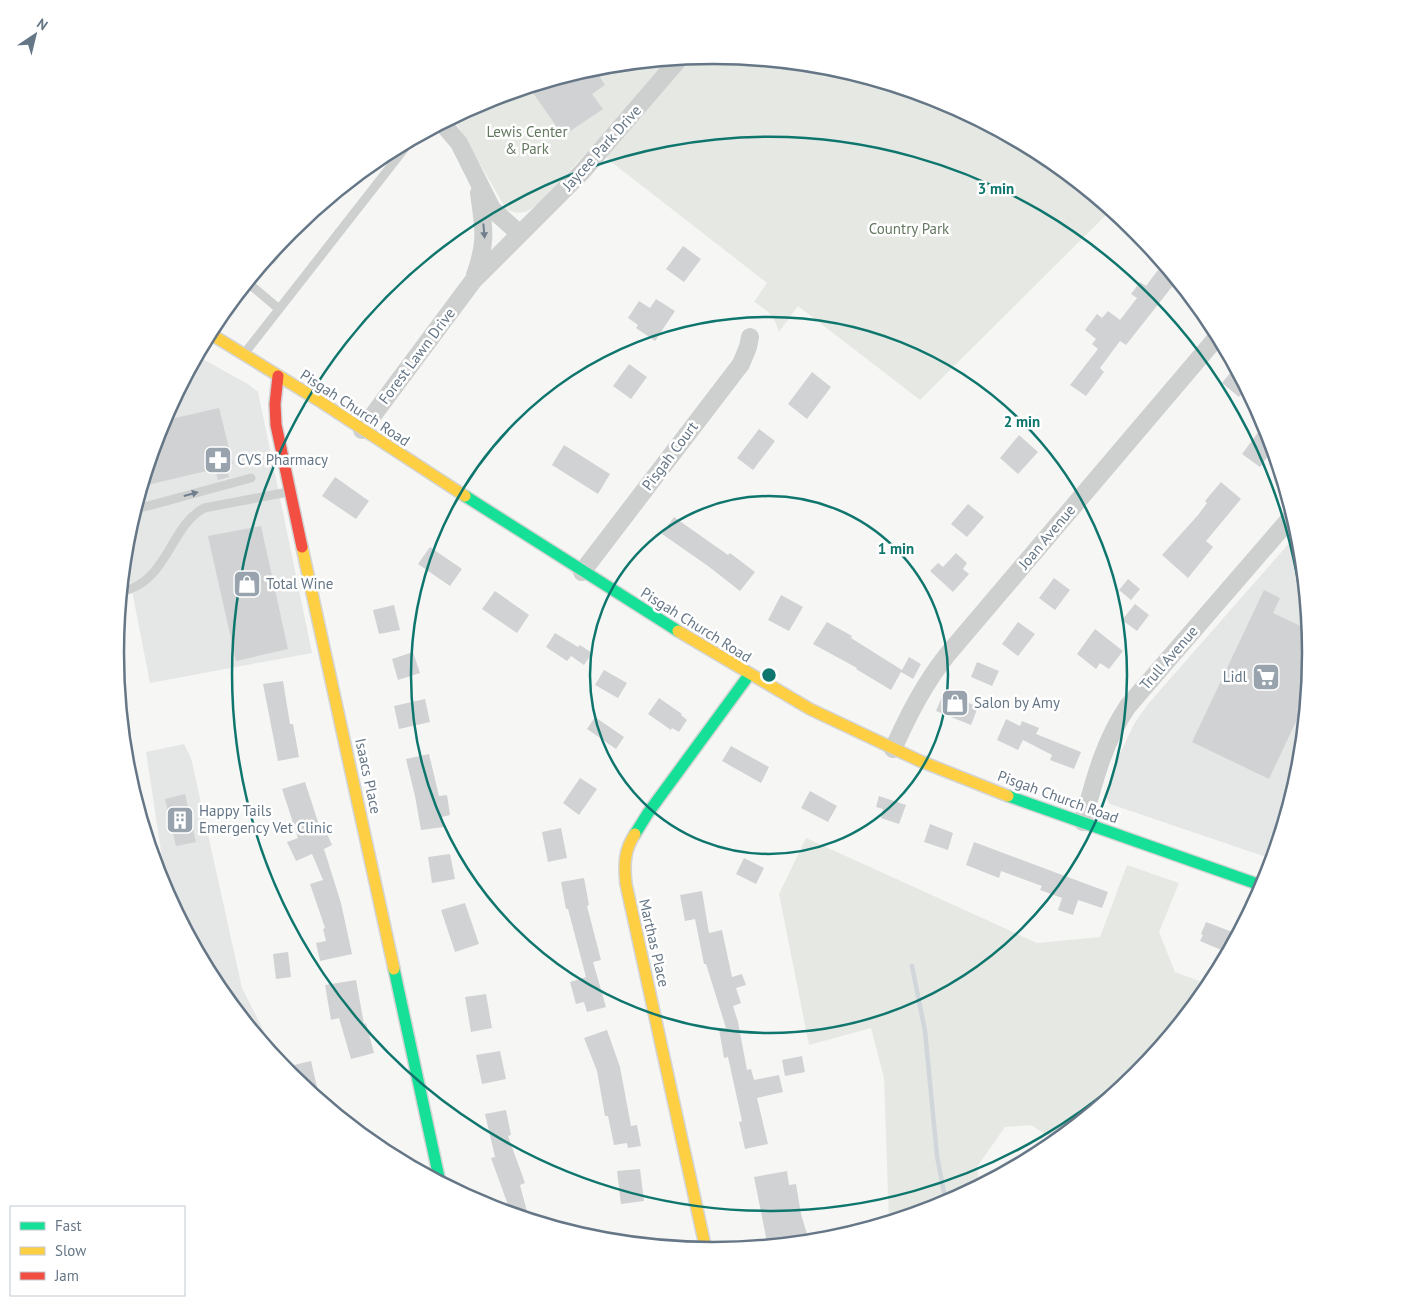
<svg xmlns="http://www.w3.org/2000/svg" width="1426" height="1306" viewBox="0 0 1426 1306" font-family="'PT Sans',sans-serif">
<rect width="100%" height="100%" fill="#f6f6f5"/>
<path fill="#e5e6e6" d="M197,356L248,384L258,392L312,653L150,683L125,555L127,536L161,424Z
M1298,533L1311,653L1299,770L1272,859L1110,804L1106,797L1116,762L1134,724L1148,704Z
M184,744L191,758L242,988L273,1049L275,1058L216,985L168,897L146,752Z"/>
<path fill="#e6e9e3" d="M713,55L830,67L942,101L1045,156L1111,210L920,400L798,306L779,332C774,315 768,311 754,302L767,283L592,147C578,160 540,208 525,212C518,214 512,212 506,209L453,117L484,100L597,66Z
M312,212L274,264L266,260L290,230Z
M806,838L1037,943L1100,937L1127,865L1179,883L1159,932L1175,972L1210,985L1136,1076L1056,1141L1031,1125L1005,1127L977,1167L979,1185L942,1206L889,1222L884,1078L871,1028L809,1045L779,894Z"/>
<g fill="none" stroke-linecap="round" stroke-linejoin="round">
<path stroke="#d0d6da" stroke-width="4.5" d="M912,966L925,1031L937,1156L946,1203"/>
</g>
<path fill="#d1d2d3" d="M594,67L605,85L592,94L603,109L563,136L529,87Z
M683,246L701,259L684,282L666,269Z
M1158,270L1175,283L1126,345L1120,341L1100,368L1104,372L1086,396L1070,385L1098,349L1092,344L1096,339L1085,330L1097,314L1102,318L1108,311L1120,320L1137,298L1131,294L1140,282L1146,286Z
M656,299L675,311L655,341L636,328L638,325L628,318L639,301L650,308Z
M629,364L647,377L631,399L613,386Z
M1235,367L1246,388L1239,397L1222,383Z
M812,372L831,387L807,419L788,404Z
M219,408L233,464L226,465L229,477L218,480L215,469L147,485L145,476L162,421Z
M1265,423L1273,449L1260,467L1242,454Z
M759,429L775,441L753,470L737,458Z
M1019,435L1038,452L1018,474L1000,458Z
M564,445L610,474L598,494L552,465Z
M335,477L369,501L356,519L322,496Z
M1221,482L1241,499L1206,541L1213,547L1188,578L1162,555L1198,515L1207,503L1205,501Z
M968,504L984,517L967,537L951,524Z
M674,517L728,555L730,553L755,572L740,591L708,566L662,534Z
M261,526L288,649L236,661L208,536Z
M430,547L462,569L450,586L418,564Z
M956,553L967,563L963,569L969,574L953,592L930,571L938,563L943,567Z
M1054,578L1070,590L1055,610L1039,598Z
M1128,579L1140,589L1131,600L1119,590Z
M1264,590L1280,598L1273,613L1309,630L1311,653L1306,700L1269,779L1192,742Z
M495,591L529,615L517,633L482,609Z
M781,595L803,607L789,631L768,620Z
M1135,604L1149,615L1137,631L1122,620Z
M394,605L400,630L379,634L373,610Z
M827,622L852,636L851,638L902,670L909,657L921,664L913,679L901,672L891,690L856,669L857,668L813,644Z
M1018,622L1035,634L1018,656L1002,644Z
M1095,629L1123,651L1109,669L1100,663L1096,669L1077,654Z
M555,633L578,647L580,645L592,653L584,665L571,656L567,661L546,647Z
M413,652L420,673L398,680L392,659Z
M977,662L999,671L992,686L971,677Z
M604,670L627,683L618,698L595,685Z
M283,681L290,724H293L299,757L278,761L263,684Z
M944,692L978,707L971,725L936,711Z
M659,698L682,714L681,715L687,720L679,732L672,728L671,730L648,714Z
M425,699L430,722L399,729L394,706Z
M595,717L624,737L616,749L587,729Z
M1006,719L1020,726L1022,721L1039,728L1036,734L1081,752L1074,769L1050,760L1052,755L1023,740L1018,750L997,740Z
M731,746L769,767L761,783L722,761Z
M429,754L439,796L447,795L450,815L442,817L444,827L421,830L415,796L406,759Z
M580,778L597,789L579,815L563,803Z
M305,782L320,828L324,827L332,845L324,849L341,903L352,954L320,961L316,943L326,941L323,929L325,928L310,884L323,880L312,854L296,861L287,842L298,838L282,789Z
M810,791L837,806L828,822L801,808Z
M185,794L196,842L176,846L165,799Z
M879,796L906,805L899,824L881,818L883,809L876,807Z
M930,824L953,833L948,850L924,842Z
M561,828L567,858L548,862L542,832Z
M974,842L1108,892L1102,908L1078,900L1073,915L1058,910L1062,898L1040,890L1042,886L1001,871L999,878L966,865Z
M450,854L455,879L432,883L428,857Z
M744,858L764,868L756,884L736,874Z
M584,878L589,905L587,906L601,960L593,962L606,1007L587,1012L584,1002L576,1004L570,982L586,977L568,909H566L561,882Z
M702,891L709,933L722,930L732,977L742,974L746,985L736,988L741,1003L733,1006L738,1022L747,1070L751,1069L754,1080L779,1075L783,1092L757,1098L768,1144L745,1149L739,1122L742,1121L728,1057L724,1058L719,1029L726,1028L706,964H704L695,919L685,921L680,895Z
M465,903L479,944L455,952L441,910Z
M1206,922L1235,933L1226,952L1200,941L1203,935L1201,934Z
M288,952L291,977L276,979L273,954Z
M356,980L364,1024L366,1023L374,1053L351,1059L339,1018L331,1020L325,985Z
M486,994L492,1028L471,1032L465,997Z
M607,1030L620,1067L631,1126L637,1125L641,1146L628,1148L627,1143L614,1145L608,1116H605L597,1071L584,1038Z
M500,1051L506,1079L482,1084L476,1055Z
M802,1056L805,1072L785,1076L782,1060Z
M311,1061L317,1087L306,1089L293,1078L290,1066Z
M506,1110L511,1135L508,1136L525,1183L520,1185L529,1219L494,1208L508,1205L491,1158L495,1157L485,1114Z
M640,1169L644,1201L621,1204L617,1171Z
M787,1171L789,1185L796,1184L801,1214L807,1234L767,1242L754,1177Z"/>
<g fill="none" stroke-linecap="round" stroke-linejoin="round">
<g stroke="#d3d4d5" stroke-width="14">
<path id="fast" d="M465,496L678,631
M1008,796L1263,886
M635,834L648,813L749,675
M394,969L440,1182"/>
</g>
<g stroke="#d3d4d5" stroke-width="14">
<path id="slow" d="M209,333L318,400L465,496
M302,547L394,969
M678,631L810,709L920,761L1008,796
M635,834C624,850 624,866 626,884L706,1250"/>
</g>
<g stroke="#d3d4d5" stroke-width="14">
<path id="jam" d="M278,376L275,404L276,425L302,547"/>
</g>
<path stroke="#ced0d0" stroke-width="9" d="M247,282L279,309
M244,354L412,139
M144,507L251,478
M121,592C169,581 169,527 204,508L288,492"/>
<path stroke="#ced0d0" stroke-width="18" d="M442,123L459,143L492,209L520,234
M475,275C487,242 484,228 479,193
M362,430L473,281L582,172L680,58
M582,572L741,364L748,347L750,337
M893,749C908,716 924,684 947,655L1218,336
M1083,822C1094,781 1104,741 1128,706L1293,515"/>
<use href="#fast" stroke="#16e098" stroke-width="11"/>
<use href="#slow" stroke="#ffcf43" stroke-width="11"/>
<use href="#jam" stroke="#f24e42" stroke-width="11"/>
</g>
<defs><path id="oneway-solid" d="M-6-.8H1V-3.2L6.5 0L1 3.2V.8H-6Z" transform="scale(1.25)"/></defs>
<g fill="#707f8d">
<use href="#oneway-solid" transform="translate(484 231) rotate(85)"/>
<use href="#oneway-solid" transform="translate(191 494) rotate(-15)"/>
</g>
<g fill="none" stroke="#0f766e" stroke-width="2.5">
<circle cx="769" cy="675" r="179"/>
<circle cx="769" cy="675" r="358"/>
<path d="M1219 967A537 537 0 1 1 1294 787"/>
</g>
<defs>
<g id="pharmacy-square" transform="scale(1.4375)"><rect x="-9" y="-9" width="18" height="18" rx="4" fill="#98a3ad" stroke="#fff"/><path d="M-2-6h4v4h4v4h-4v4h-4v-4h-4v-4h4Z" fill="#fff"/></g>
<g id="shop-square" transform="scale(1.4375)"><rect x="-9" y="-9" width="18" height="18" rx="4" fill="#98a3ad" stroke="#fff"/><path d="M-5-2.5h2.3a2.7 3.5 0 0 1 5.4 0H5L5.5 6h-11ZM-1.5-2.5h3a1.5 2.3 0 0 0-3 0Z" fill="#fff"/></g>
<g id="supermarket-square" transform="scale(1.4375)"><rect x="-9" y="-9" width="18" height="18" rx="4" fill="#98a3ad" stroke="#fff"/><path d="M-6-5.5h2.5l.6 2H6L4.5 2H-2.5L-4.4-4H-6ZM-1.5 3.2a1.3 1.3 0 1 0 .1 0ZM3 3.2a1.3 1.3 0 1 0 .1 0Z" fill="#fff"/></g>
<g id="building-square" transform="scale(1.4375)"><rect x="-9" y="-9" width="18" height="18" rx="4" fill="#98a3ad" stroke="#fff"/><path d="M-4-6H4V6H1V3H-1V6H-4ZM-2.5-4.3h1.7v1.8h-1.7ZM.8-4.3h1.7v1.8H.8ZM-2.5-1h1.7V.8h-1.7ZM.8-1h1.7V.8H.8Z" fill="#fff"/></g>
</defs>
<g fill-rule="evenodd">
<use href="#pharmacy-square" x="218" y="460"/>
<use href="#shop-square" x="247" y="584"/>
<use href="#supermarket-square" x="1266" y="677"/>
<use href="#shop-square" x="955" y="703"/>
<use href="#building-square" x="180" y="820"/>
</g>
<g text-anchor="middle" stroke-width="5" stroke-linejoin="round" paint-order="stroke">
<g font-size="15" fill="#647860" stroke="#fff">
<text x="527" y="137">Lewis Center<tspan x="527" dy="17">&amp; Park</tspan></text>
<text x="909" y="234">Country Park</text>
</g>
<g font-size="15" fill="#657686" stroke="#fff">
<text transform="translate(602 148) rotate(-48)" y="5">Jaycee Park Drive</text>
<text transform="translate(417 356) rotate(-53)" y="5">Forest Lawn Drive</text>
<text transform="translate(355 408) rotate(33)" y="5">Pisgah Church Road</text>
<text transform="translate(670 456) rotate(-53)" y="5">Pisgah Court</text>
<text transform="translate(1047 537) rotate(-50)" y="5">Joan Avenue</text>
<text transform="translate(696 625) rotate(32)" y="5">Pisgah Church Road</text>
<text transform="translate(1169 658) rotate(-49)" y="5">Trull Avenue</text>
<text transform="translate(368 776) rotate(78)" y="5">Isaacs Place</text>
<text transform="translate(1058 797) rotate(20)" y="5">Pisgah Church Road</text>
<text transform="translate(654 943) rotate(77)" y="5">Marthas Place</text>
</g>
<g font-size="15" fill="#657686" stroke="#fff" text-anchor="start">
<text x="237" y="465">CVS Pharmacy</text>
<text x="266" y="589">Total Wine</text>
<text x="1247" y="682" text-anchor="end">Lidl</text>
<text x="974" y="708">Salon by Amy</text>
<text x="199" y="816">Happy Tails<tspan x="199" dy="17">Emergency Vet Clinic</tspan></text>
</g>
</g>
<path d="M0 0H1426V1306H0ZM124 653a589 589 0 1 1 1178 0a589 589 0 1 1-1178 0Z" fill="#fff" fill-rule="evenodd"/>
<path fill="none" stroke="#657686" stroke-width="2.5" d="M124 653a589 589 0 1 1 1178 0a589 589 0 1 1-1178 0Z"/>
<circle cx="769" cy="675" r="8" fill="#0f766e" stroke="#fff" stroke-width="2.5"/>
<g font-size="15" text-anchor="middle" font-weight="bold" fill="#0f766e" stroke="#fff" stroke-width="5" stroke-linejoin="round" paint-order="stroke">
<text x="996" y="194">3 min</text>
<text x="1022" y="427">2 min</text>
<text x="896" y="554">1 min</text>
</g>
<rect x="10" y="1206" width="175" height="90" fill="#ffffff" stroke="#c1c8cf"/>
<rect x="20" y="1222" width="25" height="8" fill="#16e098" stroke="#c1c8cf"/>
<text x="55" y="1231" font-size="15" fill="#657686">Fast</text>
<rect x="20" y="1247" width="25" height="8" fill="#ffcf43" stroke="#c1c8cf"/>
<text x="55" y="1256" font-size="15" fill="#657686">Slow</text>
<rect x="20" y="1272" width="25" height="8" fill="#f24e42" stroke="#c1c8cf"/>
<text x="55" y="1281" font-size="15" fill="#657686">Jam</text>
<g transform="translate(35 35) rotate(35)" stroke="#ffffff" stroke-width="4" paint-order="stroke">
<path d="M0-4L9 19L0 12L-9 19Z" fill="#657686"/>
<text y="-8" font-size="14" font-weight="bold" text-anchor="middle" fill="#657686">N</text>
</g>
</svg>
